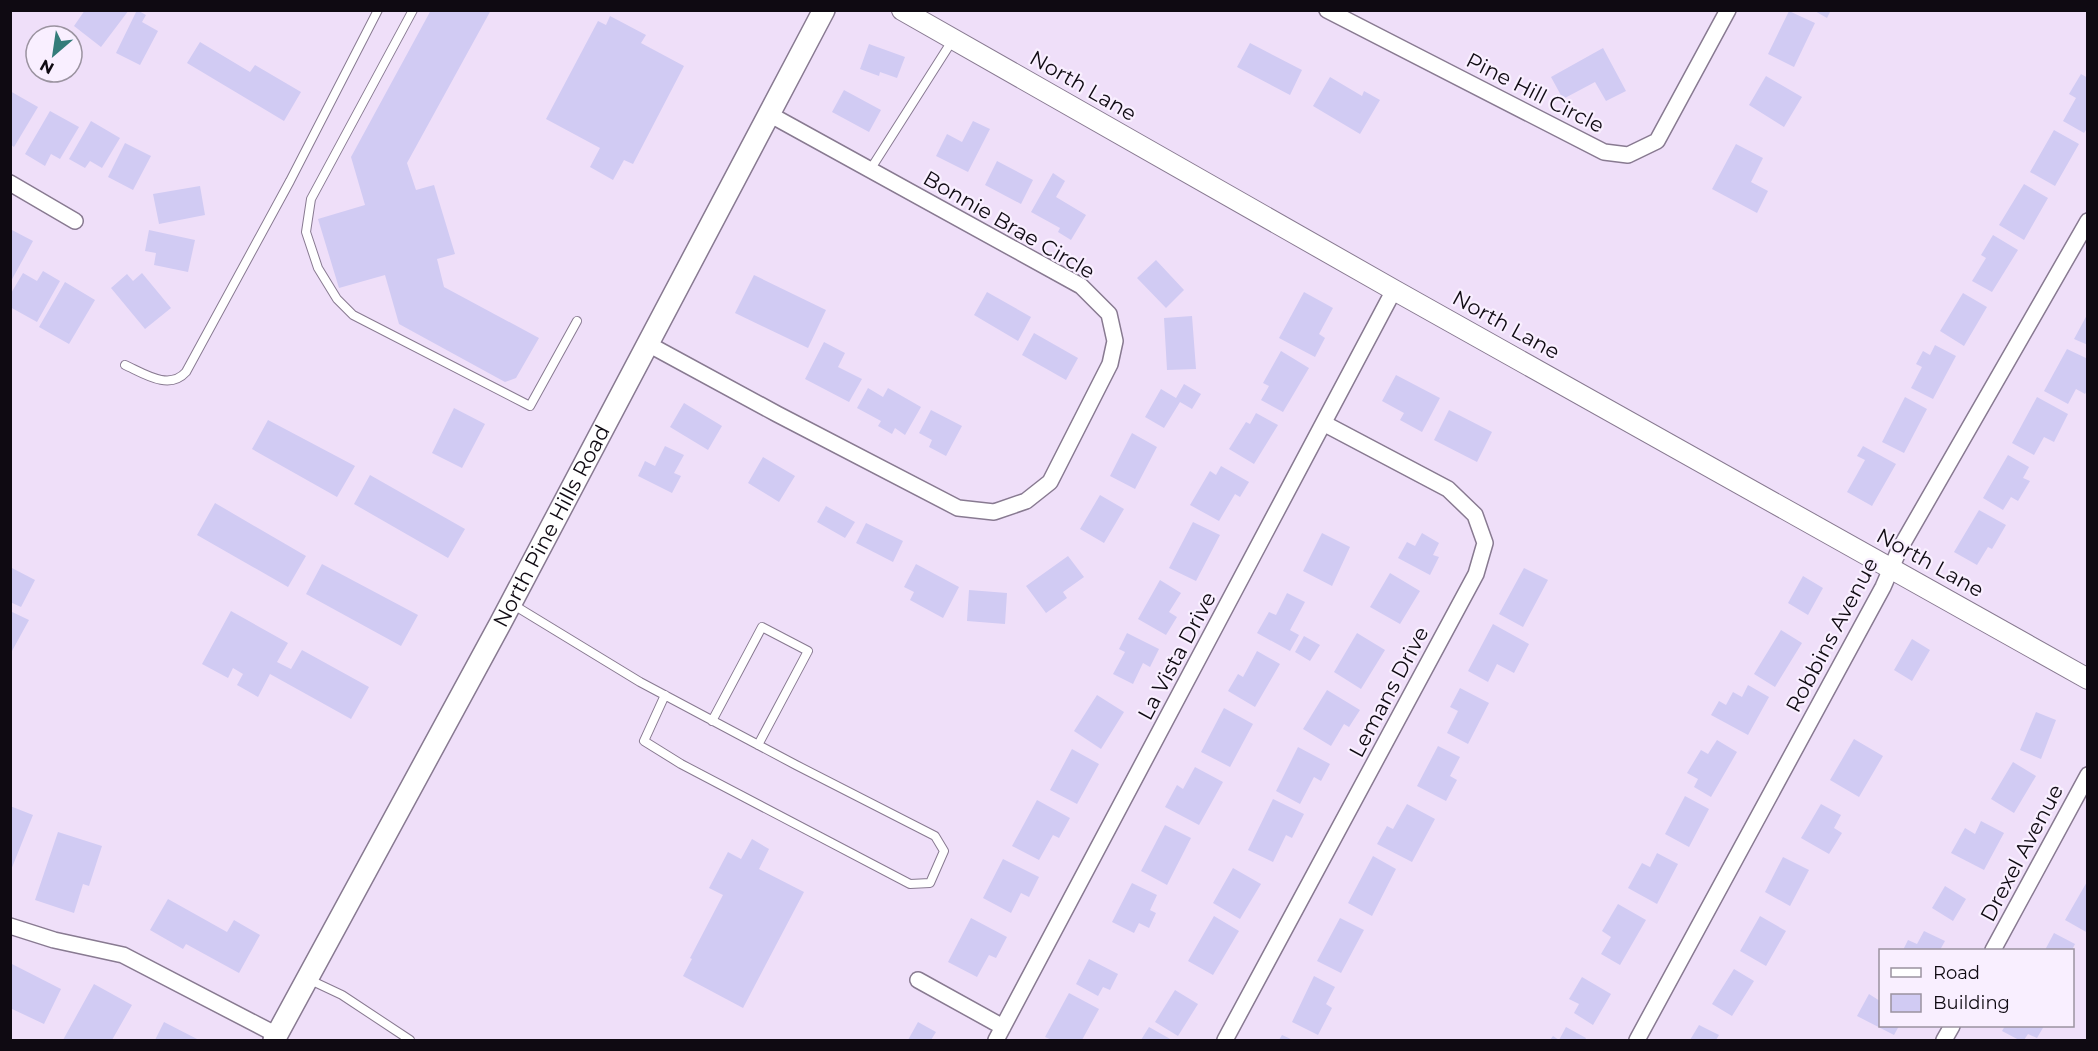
<svg xmlns="http://www.w3.org/2000/svg" width="2098" height="1051" viewBox="0 0 2098 1051" font-family="Montserrat,sans-serif">
<rect width="100%" height="100%" fill="#efdff9"/>
<path fill="#d1cbf3" d="M85,10H129L101,47L74,26Z
M137,10L146,15L142,22L158,31L140,65L116,53Z
M431,10H491L407,163L416,190L434,185L455,254L437,259L444,287L539,338L516,378L505,382L399,324L385,275L339,288L318,219L365,205L351,157Z
M1813,10H1831L1827,18Z
M1789,11L1815,23L1794,67L1768,54Z
M610,16L646,35L641,43L684,66L633,164L624,160L613,180L590,167L600,148L546,119L598,21L606,25Z
M200,42L250,72L255,65L301,92L284,121L187,63Z
M1250,43L1302,70L1290,95L1237,67Z
M869,44L905,57L897,78L880,72L879,76L860,69Z
M1603,48L1626,91L1606,101L1595,82L1563,99L1551,77Z
M2081,74L2088,78V127L2084,133L2063,121L2076,98L2069,94Z
M1766,76L1802,97L1784,127L1749,105Z
M1330,77L1362,96L1364,91L1380,100L1360,134L1313,106Z
M844,90L881,110L869,132L832,112Z
M10,91L38,107L14,147L10,144Z
M50,111L79,127L60,159L51,154L45,166L25,154Z
M91,121L120,138L102,168L90,161L85,168L69,159Z
M973,121L990,129L968,172L936,156L947,134L962,142Z
M2054,130L2079,144L2055,186L2030,172Z
M125,143L151,156L133,190L108,177Z
M1736,144L1763,158L1751,182L1768,191L1757,213L1712,189Z
M997,161L1033,180L1021,204L985,185Z
M1053,173L1065,181L1056,197L1086,215L1071,240L1058,232L1060,228L1031,212Z
M2024,184L2048,198L2024,240L1999,225Z
M200,186L205,215L159,224L153,194Z
M10,229L33,241L10,283Z
M149,230L195,240L188,272L154,265L156,253L145,251Z
M1993,235L2018,250L1992,292L1972,281L1986,258L1981,255Z
M1156,260L1184,290L1166,308L1137,278Z
M43,271L60,281L37,322L10,307V295L23,273L37,281Z
M142,273L171,308L145,329L111,288L127,274L133,281Z
M754,275L826,310L808,348L735,313Z
M65,282L95,300L69,344L39,327Z
M987,292L1031,317L1018,341L974,315Z
M1304,292L1333,308L1319,334L1325,338L1315,357L1279,338Z
M1963,293L1987,307L1964,346L1940,331Z
M2088,313V345L2074,339Z
M1192,316L1196,369L1167,370L1164,318Z
M1034,333L1078,358L1066,380L1022,355Z
M824,342L845,353L838,367L862,379L849,402L805,379Z
M1935,345L1956,356L1933,399L1911,388L1922,367L1916,364L1923,351L1930,355Z
M2067,349L2088,359V389L2085,394L2076,389L2068,404L2044,391Z
M1281,351L1309,368L1283,412L1261,400L1269,386L1263,383Z
M1396,375L1440,398L1422,432L1400,420L1404,413L1382,401Z
M1184,384L1201,394L1192,409L1180,402L1164,428L1145,417L1161,389L1176,398Z
M868,388L883,397L888,388L921,407L905,435L895,428L892,434L878,426L881,421L857,408Z
M1905,397L1927,409L1904,453L1882,442Z
M2037,397L2068,414L2054,442L2044,437L2034,455L2012,443Z
M684,403L722,426L708,450L670,427Z
M454,408L485,424L462,468L432,453Z
M931,410L962,426L946,456L929,447L932,440L919,433Z
M1449,410L1492,432L1477,462L1434,440Z
M1256,413L1278,425L1254,464L1229,449L1246,422L1250,424Z
M268,420L355,466L337,497L252,449Z
M1132,433L1157,447L1135,489L1110,476Z
M665,446L684,455L674,473L681,476L672,493L638,476L645,461L655,466Z
M1863,446L1896,464L1872,506L1847,492L1865,460L1857,456Z
M2008,455L2029,467L2023,478L2030,481L2018,501L2011,497L2003,510L1983,498Z
M763,457L795,476L779,502L748,483Z
M1221,466L1249,482L1240,497L1235,494L1219,521L1190,505L1210,471L1216,475Z
M370,475L465,529L448,558L354,504Z
M1100,495L1124,509L1104,543L1080,529Z
M215,503L306,556L288,587L197,535Z
M826,506L855,522L845,538L817,522Z
M1979,510L2006,525L1992,549L1988,547L1977,565L1954,552Z
M1193,522L1220,535L1196,581L1169,568Z
M866,523L903,541L893,562L856,543Z
M1322,533L1350,547L1332,586L1303,571Z
M1422,533L1439,543L1433,555L1439,557L1430,575L1398,558L1407,542L1415,546Z
M1068,556L1084,577L1063,592L1067,598L1046,613L1026,586Z
M322,564L418,615L401,646L306,594Z
M916,564L959,587L943,618L910,600L914,592L904,587Z
M10,567L35,580L21,607L10,602Z
M1524,568L1548,580L1523,627L1499,614Z
M1390,573L1420,591L1400,624L1370,607Z
M1803,576L1823,588L1808,615L1788,603Z
M1160,580L1181,593L1169,612L1177,617L1166,635L1138,619Z
M969,590L1007,593L1005,624L967,621Z
M1287,593L1305,602L1290,630L1299,635L1290,651L1257,633L1269,612L1276,615Z
M10,611L29,620L12,651L10,650Z
M231,611L288,643L277,662L291,669L302,650L369,687L351,719L270,674L258,697L237,685L243,674L233,668L228,678L202,664Z
M1493,624L1529,644L1514,673L1497,664L1488,682L1468,671Z
M1781,630L1802,643L1775,687L1754,674Z
M1127,633L1159,649L1150,667L1143,663L1133,684L1113,674L1125,652L1119,649Z
M1357,633L1385,650L1361,689L1334,672Z
M1304,636L1320,645L1310,661L1295,652Z
M1912,639L1930,650L1912,681L1894,670Z
M1257,651L1280,664L1255,707L1228,691L1238,674L1243,677Z
M1748,685L1769,697L1748,735L1711,715L1719,701L1726,705L1733,692L1742,697Z
M1460,688L1489,703L1468,744L1447,733L1458,711L1450,707Z
M1327,690L1360,710L1349,727L1344,724L1331,746L1303,729Z
M1097,695L1124,712L1101,749L1074,731Z
M1224,708L1253,724L1230,767L1201,752Z
M2036,712L2056,720L2041,759L2020,750Z
M1854,739L1883,756L1859,797L1830,780Z
M1717,740L1737,752L1711,797L1694,787L1698,779L1687,773L1701,750L1708,754Z
M1438,746L1460,757L1450,776L1457,780L1446,801L1417,786Z
M1298,747L1330,764L1321,781L1314,777L1300,804L1276,791Z
M1072,749L1099,764L1077,804L1050,790Z
M2013,762L2036,776L2014,813L1991,799Z
M1195,767L1223,782L1199,825L1165,807L1177,785L1183,789Z
M1685,796L1709,809L1689,847L1665,834Z
M1273,799L1304,814L1292,838L1286,835L1273,862L1248,850Z
M1037,800L1070,818L1059,838L1053,835L1039,860L1012,846Z
M1407,804L1435,819L1412,862L1377,844L1387,826L1393,829Z
M1821,804L1841,815L1834,828L1842,833L1829,854L1801,838Z
M10,806L33,815L11,870H10Z
M1981,821L2004,833L1984,870L1951,853L1965,828L1975,834Z
M1165,825L1191,838L1167,885L1141,871Z
M58,832L102,846L89,886L83,884L74,913L35,900Z
M752,839L769,849L759,869L804,892L743,1008L683,976L692,959L690,958L723,895L709,888L728,852L741,859Z
M1657,853L1678,864L1657,904L1628,888L1642,863L1650,867Z
M1373,856L1396,869L1372,916L1348,903Z
M1783,857L1809,870L1790,906L1765,892Z
M1003,859L1039,877L1029,897L1021,893L1011,913L983,898Z
M1233,868L1261,884L1240,919L1213,903Z
M2088,880V933L2065,920Z
M1132,883L1157,895L1150,910L1156,913L1149,928L1139,923L1134,933L1112,922Z
M1945,886L1966,899L1953,921L1932,908Z
M168,899L227,932L234,920L260,935L239,973L186,944L183,949L150,930Z
M1618,904L1646,920L1620,965L1601,954L1611,937L1602,931Z
M1214,916L1239,931L1213,975L1188,961Z
M1760,916L1786,931L1766,966L1740,951Z
M971,918L1007,937L996,958L989,955L977,977L948,962Z
M1340,918L1364,930L1341,973L1317,961Z
M1924,931L1945,941L1940,950H1903L1908,940L1917,944Z
M2054,933L2075,944L2072,950H2045Z
M1089,959L1118,974L1110,990L1103,987L1098,996L1076,984Z
M10,963L61,989L44,1024L10,1008Z
M1734,969L1754,981L1732,1016L1712,1004Z
M1314,976L1335,987L1326,1004L1332,1008L1318,1035L1292,1022Z
M1582,977L1611,994L1593,1025L1574,1013L1579,1004L1569,999Z
M94,984L132,1005L112,1040H63Z
M1175,990L1198,1004L1178,1036L1155,1022Z
M1069,993L1099,1009L1082,1040H1052L1045,1037Z
M1869,994L1880,1001V1026H1899L1894,1035L1857,1016Z
M164,1022L199,1040H155Z
M918,1022L936,1032L931,1040H908Z
M1699,1025L1719,1035L1716,1040H1690Z
M2005,1026H2044L2037,1038L2028,1034L2024,1040H2019L2002,1031Z
M1149,1027L1172,1040H1141Z
M1566,1027L1586,1038L1585,1040H1550L1553,1036L1559,1040Z
M1282,1035L1293,1040H1279Z"/>
<g fill="none" stroke-linecap="round" stroke-linejoin="round">
<g stroke="#887a91" stroke-width="10">
<path id="service" d="M413,10L311,199L306,232L318,268L337,299L353,315L530,406L577,321
M870,170L952,41
M125,365C143,373 169,391 186,372L290,181L378,10
M512,604L640,682L796,765L935,836L944,851L930,883L910,884L681,764L644,741L665,695
M712,721L762,627L808,651L758,745
M308,979L342,995L410,1040"/>
</g>
<g stroke="#887a91" stroke-width="18">
<path id="minor" d="M1327,10L1604,152L1628,155L1657,141L1728,10
M10,183L75,221
M648,344L777,414L958,508L994,512L1026,501L1050,482L1110,364L1115,341L1109,314L1081,286L769,114
M10,926L54,940L123,955L277,1035
M1993,950L2088,775
M918,980L1003,1027
M996,1040L1394,290
M1225,1040L1476,574L1485,543L1475,515L1448,489L1325,424
M1637,1040L1883,587L1899,550L2088,221
M1944,1040L1952,1026"/>
</g>
<g stroke="#887a91" stroke-width="22">
<path id="tertiary" d="M902,10L1394,290L2088,679"/>
</g>
<g stroke="#887a91" stroke-width="24">
<g id="secondary">
<path id="s1" d="M274,1040L500,624L824,10"/>
</g>
</g>
<use href="#service" stroke="#fff" stroke-width="8"/>
<use href="#minor" stroke="#fff" stroke-width="15"/>
<use href="#tertiary" stroke="#fff" stroke-width="20"/>
<use href="#secondary" stroke="#fff" stroke-width="21"/>
</g>
<g text-anchor="middle" stroke-width="4.5" stroke-linejoin="round" paint-order="stroke">
<g font-size="21" fill="#0f0a12" stroke="#f9efff">
<text transform="translate(1083 86) rotate(30)" y="7">North Lane</text>
<text transform="translate(1535 93) rotate(27)" y="7">Pine Hill Circle</text>
<text transform="translate(1009 225) rotate(30)" y="7">Bonnie Brae Circle</text>
<text transform="translate(1506 325) rotate(29)" y="7">North Lane</text>
<text dy="7" stroke="none"><textPath href="#s1" startOffset="584">North Pine Hills Road</textPath></text>
<text transform="translate(1930 563) rotate(29)" y="7">North Lane</text>
<text transform="translate(1832 635) rotate(-62)" y="7">Robbins Avenue</text>
<text transform="translate(1177 656) rotate(-62)" y="7">La Vista Drive</text>
<text transform="translate(1389 692) rotate(-62)" y="7">Lemans Drive</text>
<text transform="translate(2022 853) rotate(-62)" y="7">Drexel Avenue</text>
</g>
</g>
<rect width="2098" height="1051" fill="none" stroke="#0f0a12" stroke-width="24"/>
<rect x="1879" y="949" width="195" height="78" fill="#f9efff" stroke="#9b93a0" stroke-width="1.5"/>
<rect x="1891" y="968" width="30" height="9" fill="#ffffff" stroke="#9b93a0" stroke-width="1.5"/>
<text x="1933" y="979" font-size="18" fill="#0f0a12">Road</text>
<rect x="1891" y="994" width="30" height="18" fill="#d1cbf3" stroke="#9b93a0" stroke-width="1.5"/>
<text x="1933" y="1009" font-size="18" fill="#0f0a12">Building</text>
<g transform="translate(54 54) rotate(209)"><circle r="28" fill="#f9efff" stroke="#9b93a0" stroke-width="1.5"/>
<path d="M0-4.5L10 22L0 15L-10 22Z" fill="#347c7a"/>
<text y="-9" font-size="16" font-weight="bold" text-anchor="middle" fill="#0f0a12">N</text>
</g>
</svg>
